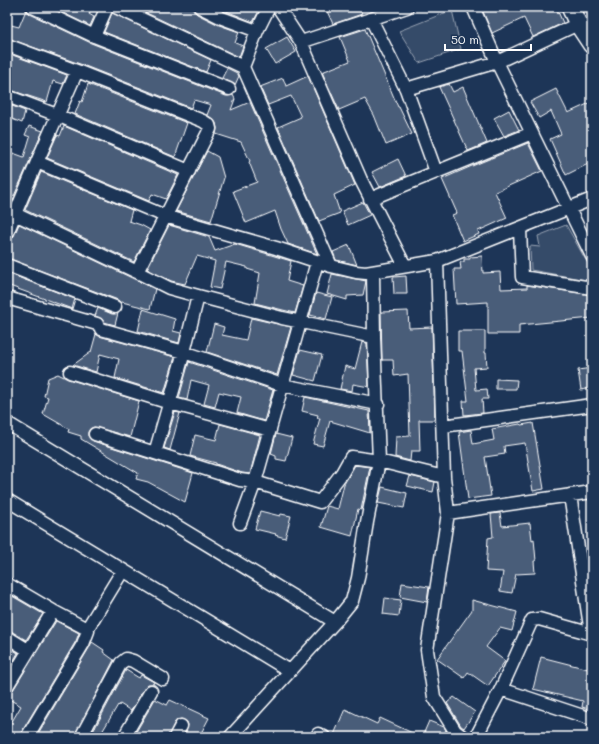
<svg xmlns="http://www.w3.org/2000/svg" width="599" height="744" viewBox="0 0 599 744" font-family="Mali,sans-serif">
<rect width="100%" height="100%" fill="#1d3557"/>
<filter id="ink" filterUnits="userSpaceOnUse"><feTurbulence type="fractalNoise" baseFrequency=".025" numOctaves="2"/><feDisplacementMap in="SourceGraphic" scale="8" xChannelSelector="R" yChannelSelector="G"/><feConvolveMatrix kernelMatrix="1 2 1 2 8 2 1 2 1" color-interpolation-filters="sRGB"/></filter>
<g filter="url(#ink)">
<path fill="#364b69" stroke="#9aa5b4" d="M452,10L461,49L419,63L399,31Z
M566,225L592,271V281L531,270L530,246L540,247L538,236Z"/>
<path fill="#4a5d79" stroke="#fff" d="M54,7H92L89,14L94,17L90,26L53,8Z
M134,7H193L194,11L197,14L219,25L239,32L235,43L243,46L239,57Z
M217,7H249L259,11L253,22Z
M325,7H359L362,14L333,24Z
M481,7H556L563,23L533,37L524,18L492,33Z
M26,10L30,14L91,43L226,96L233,95L235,99L231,110L250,102L317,254L288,244L281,229L275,211L246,223L233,191L257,182L249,162L250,161L241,142L216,134L217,128L216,123L213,119L207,115L211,105L194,100L191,108L80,64L7,38V24L19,27Z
M112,13L211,60L206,72L104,32Z
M365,29L398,107H399L412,134L386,145L374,115L365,99L339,110L322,72L350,61L340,37Z
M287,37L296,52L275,64L266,49Z
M7,53L67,75L63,84L53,81L47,102L7,89Z
M227,68L237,73L239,76L235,85L222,78Z
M308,76L355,185L334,195L340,213L319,221L278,127L301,117L291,96L268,105L260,87L283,78L286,86Z
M88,84L187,123L175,157L75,114L80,101L82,102Z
M449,84L453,92L463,87L487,143L468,151L439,87Z
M556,89L568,113L592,102V162L566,175L550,139L561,134L551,111L539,118L530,102Z
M7,104L25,111L22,123L7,117Z
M509,110L519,130L504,136L494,118Z
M29,126L43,131L14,196L7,193V166L13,153L24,157L30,137L25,135Z
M64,126L178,175L166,199L152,194L149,201L47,158L57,135L60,136Z
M528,143L542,171L495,192L507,218L478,231L479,234L463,241L452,215L457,213L442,179L472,166Z
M207,151L218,157L224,178L211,221L176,211Z
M398,159L406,176L380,187L372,172Z
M41,172L132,210L129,221L141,225L150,230L134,262L25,210Z
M363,202L370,215L348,225L342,211Z
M19,224L155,289L150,309L122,302L121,303L118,300L7,258V240L11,239L14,236Z
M169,225L209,237L215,251L235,244L291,261L287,281L303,286L295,313L255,303L260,273L247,269V267L226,262L220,289L210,287L215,261L197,256L185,284L171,281L147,269Z
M349,245L357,265L336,260L333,252Z
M482,256L483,273L500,272L501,289L527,288V285L592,295V318L519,325V334H488V302L456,304L454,269H461L460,262H464V259H470V257Z
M7,273L75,299L72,309L7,285Z
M332,274L366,281L363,295L347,296V300L327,294Z
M406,276L407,294H394L393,277Z
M316,293L332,297L326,319L310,315Z
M98,308L112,314L118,313L115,325L104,322L102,319L95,316Z
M143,309L175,319L173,331L181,333L179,343L138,331Z
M408,311L409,328L432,327L435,420H419L420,451H411L410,461L395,457L396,437L410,436L408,374L394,376L393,360H382L381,312Z
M251,318L291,327L277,375L207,352L214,324L224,327L222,335L246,340Z
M458,331H485V353H486L487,367L474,368L476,390L487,389L488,399H482L483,413L464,415L463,401H468L462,351H458Z
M96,334L99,336L175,357L164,393L115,378L119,359L100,354L96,372L73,365L91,352Z
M362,342L367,343L369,387L353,384L352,391L340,389L345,366L355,369Z
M300,350L322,355L315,381L293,375Z
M189,362L273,390L264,421L237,413L241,397L219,392L215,407L204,404L209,385L191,380L187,400L179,398Z
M592,368V388L581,390L578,370Z
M58,374L68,379L139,401L130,437L94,427L90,429L88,432V436L93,441L193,473L185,502L148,482L136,479L138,473L81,439V436L68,432L69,429L43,414L48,397L44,396L48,378Z
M496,379L517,380L516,389H496Z
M305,397L369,411L370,433L330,421L323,446L313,444L320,418H317L318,415L302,411Z
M175,412L180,413L170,450L164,448Z
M533,423L544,489L533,491L525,443L504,446L505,454L485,457L491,496L468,499L459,432L471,430L473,444L494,440L492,429L520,424L521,425Z
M220,424L260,435L250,474L242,473L216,464V463L190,456L195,435L216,440Z
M276,434L292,438L286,461L276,459V456L271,454Z
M355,465L370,467L361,510L358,509L352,536L321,527L327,506L338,509L344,484Z
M410,476L435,482L433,492L407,486Z
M382,487L407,493L404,508L378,503Z
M260,511L280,516L281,514L291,516L285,538L275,535L276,534L255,529Z
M500,513L502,526L530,523L532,540L534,539L536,561H534L535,573L516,574L512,593L500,591L503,572L486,571L488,538L493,537L491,514Z
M402,583L429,587L427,602L400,597Z
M7,593L43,614L26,640L7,630Z
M385,598L401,600L399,616L383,614Z
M472,600L517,612L512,631L500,628L486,647L505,661L488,686L468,672L464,678L437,659L472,610Z
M56,621L79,633L76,641L21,733L20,737H13L7,733V730L21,706L7,698V693L13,690Z
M92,642L104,650L103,652L114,660L74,737H36L89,648Z
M7,646L18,653L7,672Z
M541,657L592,670V710L582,707L583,701L533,689Z
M126,670L139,678L141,675L154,682L153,684H148L145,687L131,711L120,704L119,706L118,705L99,737H90Z
M454,697L475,712L464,728L461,726L447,703Z
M155,699L167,705L170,700L209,718L199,737H184L188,725L187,722L181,719L175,722L168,737H133Z
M345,709L377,724L380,718L421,737H333Z
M429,721L444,727L446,730L443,737H422Z"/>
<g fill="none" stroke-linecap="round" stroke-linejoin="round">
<g stroke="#fff" stroke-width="15">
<path id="street" d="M33,7L94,36
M107,7L94,36L229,89
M116,7L243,67
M200,7L222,18L257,31
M269,7L257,31L243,67L331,266
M278,7L301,42L407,7
M473,7L497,62L592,256
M371,19L406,89L436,172
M301,42L361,180L405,266
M7,45L77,71L37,162L165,216L276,248L331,266L356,272L366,273L437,261L592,199
M406,89L497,62L578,24
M7,96L57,115L189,171
M37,162L15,214L137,272L210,129L209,125L203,121L77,71
M370,199L532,133
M520,229L522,277L592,288
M7,233L15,214
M437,261L444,477L448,513L427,650L434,697L455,731L463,737
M7,265L115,307
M137,272L169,288L198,296L282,318L374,337
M373,272L374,337L379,461L444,477
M7,298L97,324
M101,329L184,352L282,385L378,404
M70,372L170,403L270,430
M7,423L335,622
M443,426L592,405
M95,434L155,453L184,352L198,296
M155,453L240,480L255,482L320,502L342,473L351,457L379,461L367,522L358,578L352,601L335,622L230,737
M570,495L591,633
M7,500L290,671
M448,513L592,492
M240,523L255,482L317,262
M7,584L53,611L85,628L88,631L83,644L27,737
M87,629L123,570
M7,637L28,650
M7,686L53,611
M501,689L592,719
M318,734L324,737
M81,737L121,663L126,659L133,661L163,679
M124,737L151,691
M175,737L181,726
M476,737L501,689L532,620L539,619L592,634"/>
</g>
<g stroke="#fff" stroke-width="20">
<path id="secondary" d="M570,7L578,24L592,45"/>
</g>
<use href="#street" stroke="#1d3557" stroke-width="12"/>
<use href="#secondary" stroke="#1d3557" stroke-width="17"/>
</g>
</g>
<rect width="599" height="744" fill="none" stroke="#1d3557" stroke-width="24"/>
<rect x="12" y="12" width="575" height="720" fill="none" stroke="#fff" stroke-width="1.5" filter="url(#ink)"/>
<path d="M445 44v6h86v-6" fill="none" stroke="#ffffff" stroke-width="2"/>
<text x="451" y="44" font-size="12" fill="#ffffff" stroke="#1d3557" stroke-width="3" paint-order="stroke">50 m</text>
</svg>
